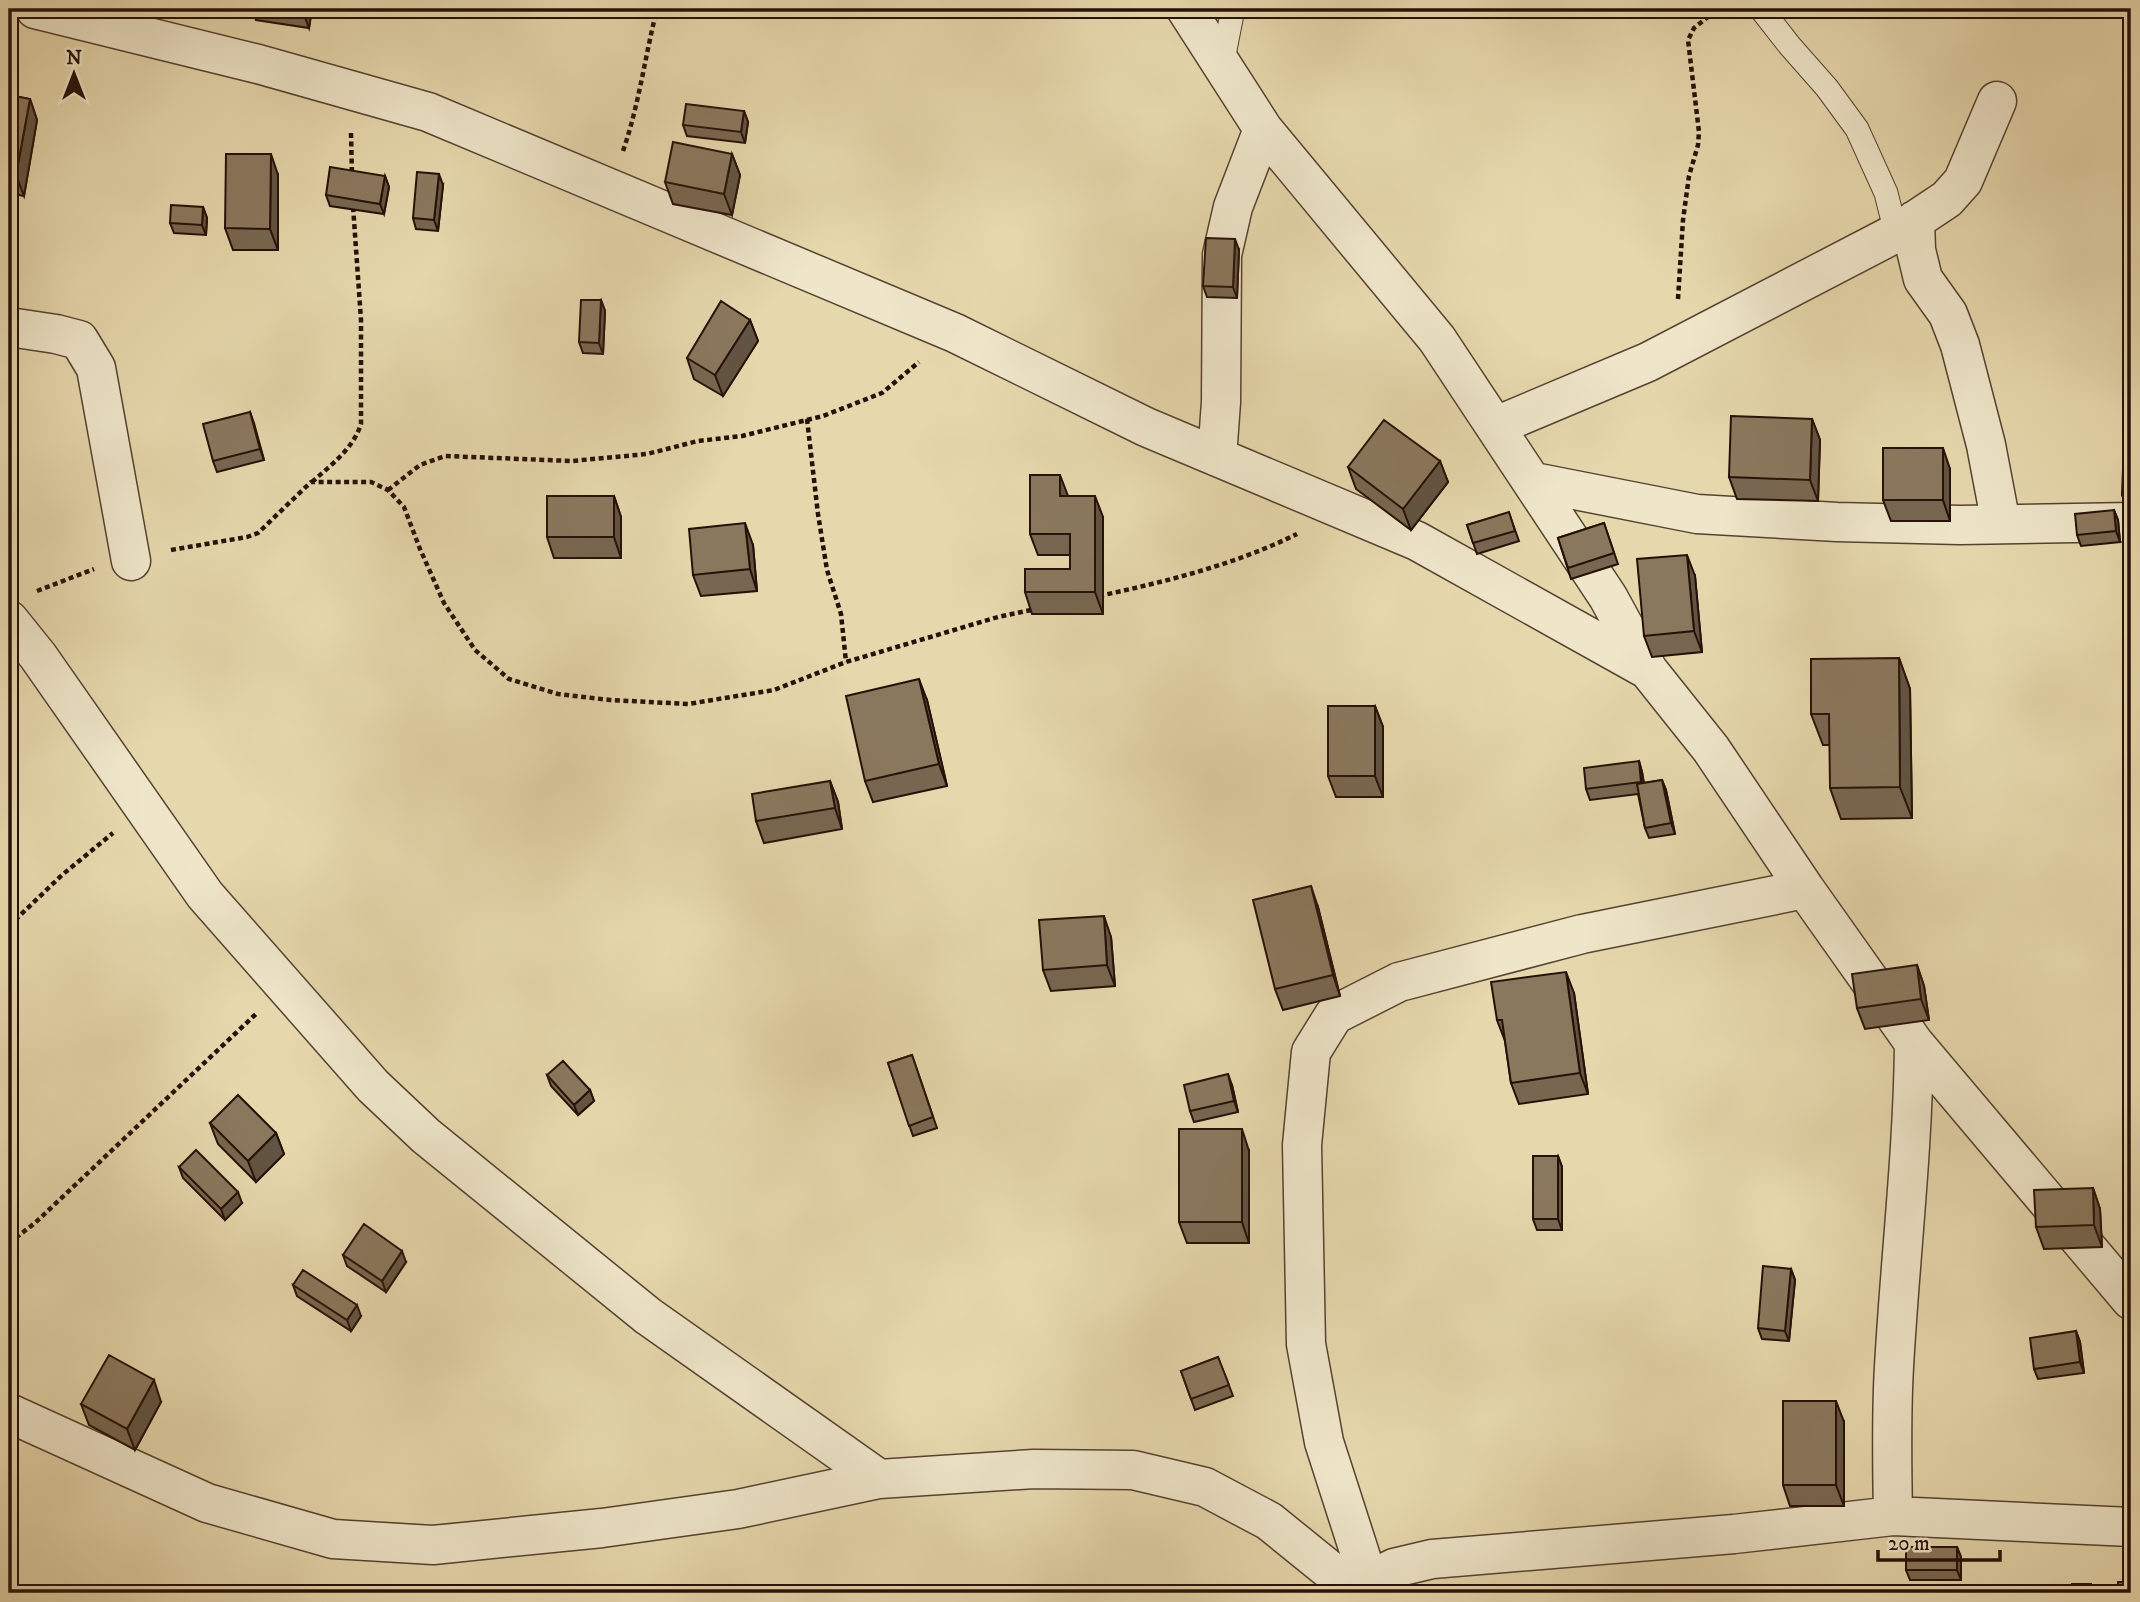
<svg xmlns="http://www.w3.org/2000/svg" width="2140" height="1602" viewBox="0 0 2140 1602" font-family="'IM FELL DW Pica',serif">
<rect width="100%" height="100%" fill="#e6d8ad"/>
<filter id="stains"><feTurbulence type="fractalNoise" baseFrequency=".00286" numOctaves="4"/><feColorMatrix values="0 0 0 0 .2 0 0 0 0 .09 0 0 0 0 .02 0 0 0 .5 -.17"/></filter>
<radialGradient id="worn" r=".72"><stop offset=".6" stop-color="#630" stop-opacity="0"/><stop offset="1" stop-color="#630" stop-opacity=".3"/></radialGradient>
<g fill="none" stroke-linecap="round" stroke-linejoin="round">
<g stroke="#564231" stroke-width="25">
<path id="lane" d="M1761,9L1790,46L1827,88L1857,129L1886,193L1896,233
M1222,65L1233,9"/>
</g>
<g stroke="#564231" stroke-width="41">
<path id="street" d="M35,9L258,64L428,112L955,333L1146,427L1417,541L1648,670L1711,749L1805,889L1914,1043L2131,1300
M1186,9L1263,129L1437,339L1608,597L1648,670
M1915,220L1916,250L1923,279L1948,314L1960,345L1986,445L2001,524
M9,327L56,334L79,340L96,368L131,561
M1496,426L1648,362L1896,233L1947,199L1963,181L1997,101
M1217,457L1221,402L1222,255L1233,207L1263,129
M1534,482L1697,514L1837,522L1960,525L2131,522
M9,620L38,656L205,895L373,1086L426,1136L648,1316L879,1479
M9,1413L207,1503L333,1539L433,1545L602,1528L738,1509L879,1479L1034,1469L1133,1470L1205,1487L1269,1521L1358,1593
M1893,1516C1892,1466 1891,1417 1894,1367C1900,1259 1913,1151 1914,1043
M1369,1582L1324,1442L1306,1344L1302,1145L1311,1052L1334,1015L1399,982L1582,934L1805,889
M1348,1592L1394,1568L1432,1559L1734,1534L1893,1516L2131,1527"/>
</g>
<path stroke="#261008" stroke-width="4.5" stroke-dasharray="5 3.5" stroke-linecap="butt" d="M351,133L352,176
M623,151C639,105 645,56 657,9
M1678,299L1683,220L1689,176L1698,145L1699,132L1688,40L1694,28L1718,9
M807,419L818,514L827,570L841,614L846,662
M312,482C331,465 353,449 361,424V320L353,206
M388,490L420,465L445,456L572,461L647,454L698,441L742,436L823,416L882,393L919,362
M171,550L247,537L258,533L311,482H371L388,490L404,507L420,549L444,603L475,650L509,679L558,694L610,700L688,704L774,690L846,662L998,617L1036,609
M37,591L94,569
M1099,596C1168,581 1234,565 1297,534
M9,926L62,875L113,833
M9,1243L35,1223L257,1013"/>
<use href="#lane" stroke="#efe6ca" stroke-width="23"/>
<use href="#street" stroke="#efe6ca" stroke-width="38"/>
</g>
<path fill="#776751" stroke="#261008" stroke-width="2" d="M252,9H312L309,28L256,20Z
M9,95L30,99L37,120L24,196L9,193Z
M744,111L748,122L745,143L687,136L683,125Z
M732,154L740,175L732,215L673,204L665,182Z
M278,175V250H233L225,228Z
M385,176L389,187L384,214L330,206L326,195Z
M443,185L438,231L416,229L413,218Z
M203,207L207,218L206,235L174,233L170,223Z
M1239,250L1237,298L1207,297L1203,286Z
M601,300L605,311L603,354L583,353L579,342Z
M750,320L758,341L723,396L694,379L687,358Z
M250,412L264,460L217,472L213,461Z
M1812,419L1820,440L1818,501L1737,499L1729,477Z
M2131,442V516H2130L2122,495Z
M1440,461L1448,482L1411,530L1356,489L1348,467Z
M1950,469V521H1891L1883,500Z
M614,496L621,517V558H554L547,537Z
M1068,496L1103,517V614H1032L1025,592L1070,569V555H1038L1030,534Z
M2114,510L2118,520L2120,542L2081,546L2077,535Z
M1509,513L1519,541L1477,554L1467,525Z
M1604,523L1618,564L1571,579L1558,538Z
M753,545L757,591L701,596L693,575Z
M1695,576L1702,652L1652,657L1644,636Z
M1899,658L1910,689L1912,818L1841,819L1830,788V745H1823L1811,714Z
M927,700L947,786L873,802L865,781Z
M1375,706L1383,727V797H1336L1328,776Z
M1639,761L1642,772L1644,783L1662,780L1666,790L1675,834L1649,838L1645,828L1638,794L1590,800L1586,789Z
M830,781L838,802L842,829L764,843L756,821Z
M1318,907L1340,996L1283,1010L1275,989Z
M1111,937L1115,986L1051,991L1043,970Z
M1917,965L1924,986L1929,1020L1865,1029L1857,1008Z
M1574,993L1588,1094L1519,1104L1511,1083L1505,1041L1497,1020Z
M912,1055L937,1128L913,1136L888,1063Z
M547,1075L590,1090L594,1101L578,1115L551,1086Z
M1232,1085L1238,1112L1194,1122L1190,1111Z
M210,1123L276,1133L284,1154L256,1182L218,1144Z
M1249,1151V1243H1187L1179,1222Z
M1558,1156L1562,1167V1230H1537L1533,1219Z
M179,1167L242,1203L225,1220L183,1178Z
M2093,1188L2100,1209L2102,1247L2044,1249L2036,1227Z
M343,1255L406,1262L386,1292L347,1266Z
M1791,1269L1795,1280L1789,1341L1762,1339L1758,1328Z
M293,1285L361,1316L351,1331L297,1296Z
M2076,1331L2080,1342L2084,1373L2038,1379L2034,1369Z
M1218,1357L1233,1396L1195,1410L1181,1371Z
M161,1402L135,1450L89,1425L81,1404Z
M1844,1422V1506H1790L1783,1485Z
M1957,1547L1961,1557V1580H1910L1906,1570Z"/>
<path fill="#615442" stroke="#261008" stroke-width="2" d="M302,9H312L309,28Z
M30,99L37,120L24,196L16,175Z
M744,111L748,122L745,143L741,132Z
M271,154L278,175V250L270,229Z
M732,154L740,175L732,215L724,194Z
M439,174L443,185L438,231L434,220Z
M385,176L389,187L384,214L380,204Z
M203,207L207,218L206,235L202,225Z
M1235,239L1239,250L1237,298L1233,287Z
M601,300L605,311L603,354L599,343Z
M750,320L758,341L723,396L715,375Z
M250,412L254,423L264,460L260,449Z
M1812,419L1820,440L1818,501L1810,480Z
M1943,448L1950,469V521L1943,500Z
M1440,461L1448,482L1411,530L1403,509Z
M1060,475L1068,496H1060Z
M614,496L621,517V558L614,537Z
M1095,496L1103,517V614L1095,592Z
M2114,510L2118,520L2120,542L2116,531Z
M745,523L753,545L757,591L750,569Z
M1687,555L1695,576L1702,652L1694,631Z
M1899,658L1910,689L1912,818L1900,787Z
M919,679L927,700L947,786L939,764Z
M1375,706L1383,727V797L1375,776Z
M1639,761L1642,772L1645,793L1641,782Z
M1662,780L1666,790L1675,834L1671,823Z
M830,781L838,802L842,829L835,808Z
M1311,886L1318,907L1340,996L1333,975Z
M1104,916L1111,937L1115,986L1107,965Z
M1917,965L1924,986L1929,1020L1921,999Z
M1566,972L1574,993L1588,1094L1580,1073Z
M1228,1074L1232,1085L1238,1112L1234,1101Z
M590,1090L594,1101L578,1115L574,1105Z
M1242,1129L1249,1151V1243L1242,1222Z
M276,1133L284,1154L256,1182L248,1161Z
M1558,1156L1562,1167V1230L1558,1219Z
M2093,1188L2100,1209L2102,1247L2094,1225Z
M238,1192L242,1203L225,1220L221,1209Z
M402,1251L406,1262L386,1292L382,1281Z
M1791,1269L1795,1280L1789,1341L1785,1331Z
M357,1305L361,1316L351,1331L347,1320Z
M2076,1331L2080,1342L2084,1373L2080,1362Z
M154,1380L161,1402L135,1450L127,1429Z
M1836,1401L1844,1422V1506L1836,1485Z
M1957,1547L1961,1557V1580L1957,1570Z"/>
<path fill="#8a785e" stroke="#261008" stroke-width="2" d="M9,95L30,99L16,175L9,173Z
M686,104L744,111L741,132L683,125Z
M673,142L732,154L724,194L665,182Z
M226,154H271L270,229L225,228Z
M330,167L385,176L380,204L326,195Z
M417,172L439,174L434,220L413,218Z
M171,205L203,207L202,225L170,223Z
M1206,238L1235,239L1233,287L1203,286Z
M581,300H601L599,343L579,342Z
M721,301L750,320L715,375L687,358Z
M250,412L260,449L213,461L203,424Z
M1731,416L1812,419L1810,480L1729,477Z
M1384,420L1440,461L1403,509L1348,467Z
M2124,442H2131V495H2122Z
M1883,448H1943V500H1883Z
M1030,475H1060V496H1095V592H1025V569H1070V534H1030Z
M547,496H614V537H547Z
M2114,510L2116,531L2077,535L2075,514Z
M1509,512L1515,531L1473,543L1467,525Z
M745,523L750,569L693,575L689,529Z
M1604,523L1614,553L1568,568L1558,538Z
M1687,555L1694,631L1644,636L1637,559Z
M1899,658L1900,787L1830,788L1829,714H1811V659Z
M2131,662V672L2128,670Z
M919,679L939,764L865,781L846,696Z
M1328,706H1375V776H1328Z
M1639,761L1641,782L1586,789L1584,768Z
M1662,780L1671,823L1645,828L1637,784Z
M830,781L835,808L756,821L752,794Z
M1311,886L1333,975L1275,989L1253,900Z
M1104,916L1107,965L1043,970L1039,920Z
M1917,965L1921,999L1857,1008L1852,974Z
M1566,972L1580,1073L1511,1083L1502,1020H1497L1491,982Z
M912,1055L933,1117L909,1126L888,1063Z
M563,1061L590,1090L574,1105L547,1075Z
M1228,1074L1234,1101L1190,1111L1184,1085Z
M238,1095L276,1133L248,1161L210,1123Z
M1179,1129H1242V1222H1179Z
M196,1150L238,1192L221,1209L179,1167Z
M1533,1156H1558V1219H1533Z
M2093,1188L2094,1225L2036,1227L2034,1190Z
M364,1224L402,1251L382,1281L343,1255Z
M1763,1266L1791,1269L1785,1331L1758,1328Z
M303,1270L357,1305L347,1320L293,1285Z
M2076,1331L2080,1362L2034,1369L2030,1338Z
M109,1355L154,1380L127,1429L81,1404Z
M1218,1357L1229,1385L1191,1399L1181,1371Z
M1783,1401H1836V1485H1783Z
M1906,1547H1957V1570H1906Z
M2118,1582H2131V1593H2118Z
M2072,1584H2091V1593H2072Z"/>
<rect width="2140" height="1602" fill="none" stroke="#e6d8ad" stroke-width="35"/>
<rect x="10" y="10" width="2119" height="1581" fill="none" stroke="#261008" stroke-width="3.5"/>
<rect x="18" y="18" width="2105" height="1567" fill="none" stroke="#261008" stroke-width="2"/>
<g transform="translate(74 74)" stroke="#efe6ca" stroke-width="5" paint-order="stroke">
<path d="M0-5L12 26L0 18L-12 26Z" fill="#261008"/>
<text y="-10" font-size="19" font-weight="bold" text-anchor="middle" fill="#261008">N</text>
</g>
<path d="M1878 1550v10h122v-10" fill="none" stroke="#261008" stroke-width="3.5"/>
<text x="1888" y="1550" font-size="21" fill="#261008" stroke="#efe6ca" stroke-width="5" paint-order="stroke">20 m</text>
<rect width="100%" height="100%" filter="url(#stains)"/>
<rect width="100%" height="100%" fill="url(#worn)"/>
</svg>
